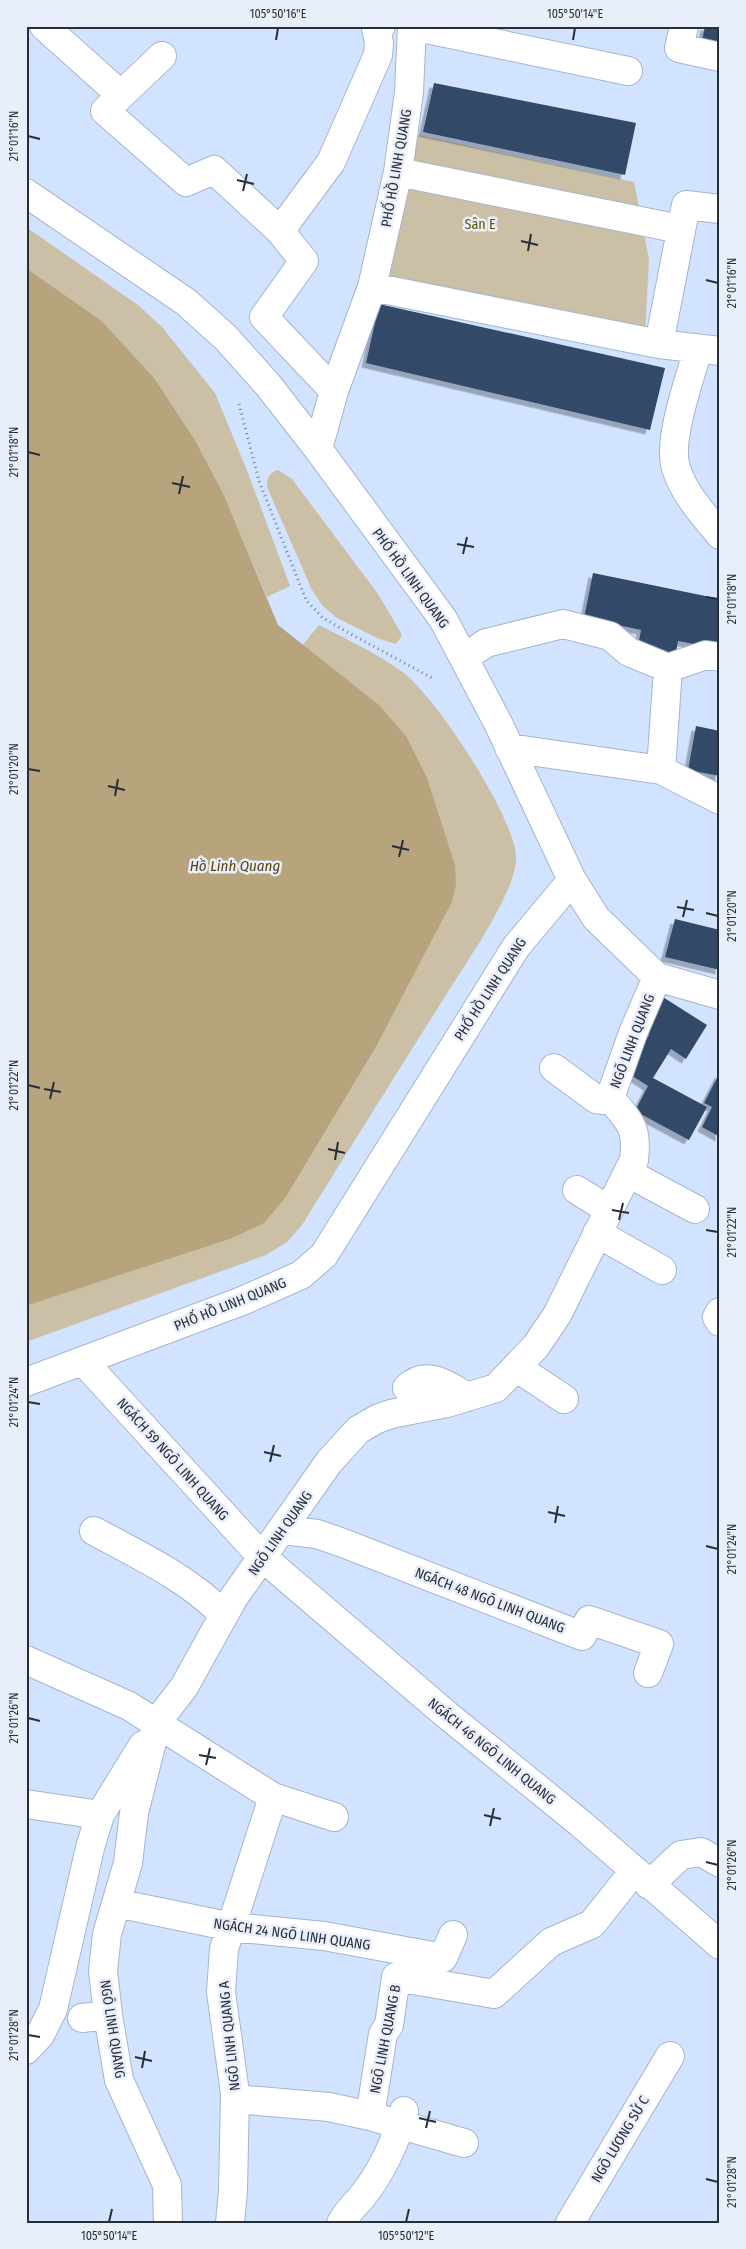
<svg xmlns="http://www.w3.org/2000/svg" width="746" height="2249" viewBox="0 0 746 2249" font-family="'Fira Sans Condensed',sans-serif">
<defs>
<filter id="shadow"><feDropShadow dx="-4.5" dy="4.5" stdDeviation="0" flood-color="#0004"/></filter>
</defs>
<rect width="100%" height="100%" fill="#d1e3fe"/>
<path fill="#cbbfa5" d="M404,132L634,182L649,259L645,336L373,278Z
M26,227L138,305L162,327L215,393L248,473L290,586L267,597L224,495L195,440L155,379L102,321L26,268Z
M278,470L292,479L378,594L401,633V637L396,644L377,638L337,618L322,605L312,590L267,487C267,478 269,473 278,470Z
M319,625C346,639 376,653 401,671C433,692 521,825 516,862C511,900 467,961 446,995C398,1071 350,1148 302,1225L287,1242L266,1255L26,1342V1306L230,1239L286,1197L376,1047L452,902L333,671L302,646Z"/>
<path fill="#b7a47c" d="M26,268L102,321L155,379L195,440L224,495L278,625L379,705L406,736L427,778L455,865L456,885L452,902L376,1047L286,1197L264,1223L230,1239L26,1306Z"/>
<path fill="#334867" filter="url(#shadow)" d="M705,26H720V44L702,41Z
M434,83L636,123L625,175L423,132Z
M379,304L665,368L650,430L366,363Z
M593,573L720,599V649L678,641L675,658L637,651L641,630L584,618Z
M696,726L720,731V776L688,770Z
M675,919L720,930V970L665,957Z
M658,994L707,1025L686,1059L671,1049L653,1078L707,1107L689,1140L635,1111L648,1086L626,1072L649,1035L637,1027Z
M720,1072V1137L702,1127L712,1107L704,1103Z"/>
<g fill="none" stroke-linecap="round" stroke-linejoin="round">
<g stroke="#a4b5cf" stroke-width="30">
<path id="minor" d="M44,26L121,95L105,111L186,182L214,170L280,231L304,261L264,317L334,391
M412,26L409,92L398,172L372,287L334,391L318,449L443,619L498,723L572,880L596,918L657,977L720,995
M412,26L628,71
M684,26L679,48L720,57
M121,95L162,56
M398,172L680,229
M26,193L186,302L226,338L268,385L318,449
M280,231L331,162L378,55L379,43L376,28L381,26
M372,287L659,344L720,351
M659,344L686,205L720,209
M698,349C690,379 667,440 676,468C684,494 703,514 720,535
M464,658L486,643L563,624L610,636L629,652L668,668L661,770
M668,668L706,655L720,657
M509,748L661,770L720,800
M554,1068L596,1099L604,1100L610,1098
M628,1173L695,1209
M577,1190L609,1210
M597,1233L662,1270
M720,1312L717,1317L720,1322
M83,1361L262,1557L447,1715L580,1823L720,1945
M516,1367L564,1399
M26,1382L242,1301L301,1275L324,1255L516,947L572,880
M407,1388C426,1369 448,1385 467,1397
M283,1530L317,1534L343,1543L582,1636L589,1620L659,1644L648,1673
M94,1531C140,1556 188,1578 224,1615
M26,1660L129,1706L273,1797L334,1817
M26,1804L100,1815
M649,1885L681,1855L701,1852L720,1863
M116,1903L232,1927L324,1936L443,1958L453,1935
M82,2018L108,2015
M26,2050L40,2035L53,2009L90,1848L100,1815L143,1745
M235,2099L329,2107L370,2116
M464,2143L370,2116L383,2034L389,2025L396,1977L494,1994L551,1942L592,1924L634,1871
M168,2223L167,2185L119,2080L108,2015L103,1971L107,1934L128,1863L134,1813L157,1722L184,1687L234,1597L329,1462L358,1430L377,1419L391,1414L447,1403L496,1388L536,1346L557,1315L634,1160C638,1127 630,1122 610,1098L633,1033L657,977
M230,2223L233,2191L235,2093L221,1992L224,1949L273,1797
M341,2223C347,2213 353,2206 361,2198C380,2175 397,2140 404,2111
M570,2223L670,2056"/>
</g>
<path stroke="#748091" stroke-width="3" stroke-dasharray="1 4" stroke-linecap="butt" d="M239,404L259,481L306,600L322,617L345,631L434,679"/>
<use href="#minor" stroke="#fff" stroke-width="28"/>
</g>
<path fill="none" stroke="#272e38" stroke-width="2" d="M276,40L278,28M573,40L575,28M28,136L40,139M237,180L254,184M243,191L247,174M521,241L538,245M528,251L531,234M706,280L718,283M28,452L40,455M172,483L190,487M179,494L183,476M457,544L474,547M463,554L467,537M706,597L718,599M28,769L40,771M108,786L125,790M115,796L118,779M392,846L409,850M399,857L403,840M677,907L694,910M706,913L718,916M683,917L687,900M28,1085L40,1088M44,1089L61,1092M50,1099L54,1082M328,1149L345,1153M335,1160L338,1142M612,1210L629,1213M619,1220L623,1203M706,1230L718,1232M28,1402L40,1404M264,1452L281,1456M270,1462L274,1445M548,1512L565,1516M555,1523L558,1506M706,1546L718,1549M28,1718L40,1721M199,1755L216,1758M206,1765L210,1748M484,1815L501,1819M490,1826L494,1808M706,1862L718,1865M28,2035L40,2037M135,2057L152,2061M142,2068L145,2051M419,2118L436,2122M426,2128L430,2111M706,2179L718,2182M109,2222L112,2209M406,2222L409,2209"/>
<g text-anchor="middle" stroke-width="5" stroke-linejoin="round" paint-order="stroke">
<g font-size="14" fill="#272e38" stroke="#e8effa">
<text transform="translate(396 168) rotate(-80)" y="5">PHỐ HỒ LINH QUANG</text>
<text transform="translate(411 578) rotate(54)" y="5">PHỐ HỒ LINH QUANG</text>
<text transform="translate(490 989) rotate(-57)" y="5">PHỐ HỒ LINH QUANG</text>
<text transform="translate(632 1041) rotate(-69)" y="5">NGÕ LINH QUANG</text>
<text transform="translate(230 1304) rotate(-22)" y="5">PHỐ HỒ LINH QUANG</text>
<text transform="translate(173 1459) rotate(48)" y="5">NGÁCH 59 NGÕ LINH QUANG</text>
<text transform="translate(280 1533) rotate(-55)" y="5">NGÕ LINH QUANG</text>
<text transform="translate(490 1600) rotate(21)" y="5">NGÁCH 48 NGÕ LINH QUANG</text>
<text transform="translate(492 1751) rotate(39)" y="5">NGÁCH 46 NGÕ LINH QUANG</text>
<text transform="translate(292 1934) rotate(8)" y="5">NGÁCH 24 NGÕ LINH QUANG</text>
<text transform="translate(113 2029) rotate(81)" y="5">NGÕ LINH QUANG</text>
<text transform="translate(229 2036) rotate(-96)" y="5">NGÕ LINH QUANG A</text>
<text transform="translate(385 2039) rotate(-79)" y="5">NGÕ LINH QUANG B</text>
<text transform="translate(620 2139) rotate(-59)" y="5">NGÕ LƯƠNG SỬ C</text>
</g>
<g font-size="14" fill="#6b5005" stroke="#e8effa">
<text x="480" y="229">Sân E</text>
</g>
<g font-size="15" font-style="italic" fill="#56420f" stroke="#e8effa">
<text x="235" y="871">Hồ Linh Quang</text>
</g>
</g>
<rect width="746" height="2249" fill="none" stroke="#e8effa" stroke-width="55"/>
<rect x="28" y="28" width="690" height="2194" fill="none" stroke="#272e38" stroke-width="2"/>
<g font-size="12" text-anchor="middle" fill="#272e38">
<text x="278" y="18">105°50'16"E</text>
<text x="575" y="18">105°50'14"E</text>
<text transform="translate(14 136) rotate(-90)" y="4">21°01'16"N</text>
<text transform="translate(732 283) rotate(-90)" y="4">21°01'16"N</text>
<text transform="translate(14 452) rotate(-90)" y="4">21°01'18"N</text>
<text transform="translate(732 599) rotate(-90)" y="4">21°01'18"N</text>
<text transform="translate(14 769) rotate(-90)" y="4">21°01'20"N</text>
<text transform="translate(732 916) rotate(-90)" y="4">21°01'20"N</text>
<text transform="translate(14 1085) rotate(-90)" y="4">21°01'22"N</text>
<text transform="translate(732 1232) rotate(-90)" y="4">21°01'22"N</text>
<text transform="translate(14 1402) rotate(-90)" y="4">21°01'24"N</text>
<text transform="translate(732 1549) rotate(-90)" y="4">21°01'24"N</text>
<text transform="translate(14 1718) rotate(-90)" y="4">21°01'26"N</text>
<text transform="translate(732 1865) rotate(-90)" y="4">21°01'26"N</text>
<text transform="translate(14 2035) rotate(-90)" y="4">21°01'28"N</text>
<text transform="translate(732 2182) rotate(-90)" y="4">21°01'28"N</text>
<text x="109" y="2240">105°50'14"E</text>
<text x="406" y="2240">105°50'12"E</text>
</g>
</svg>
